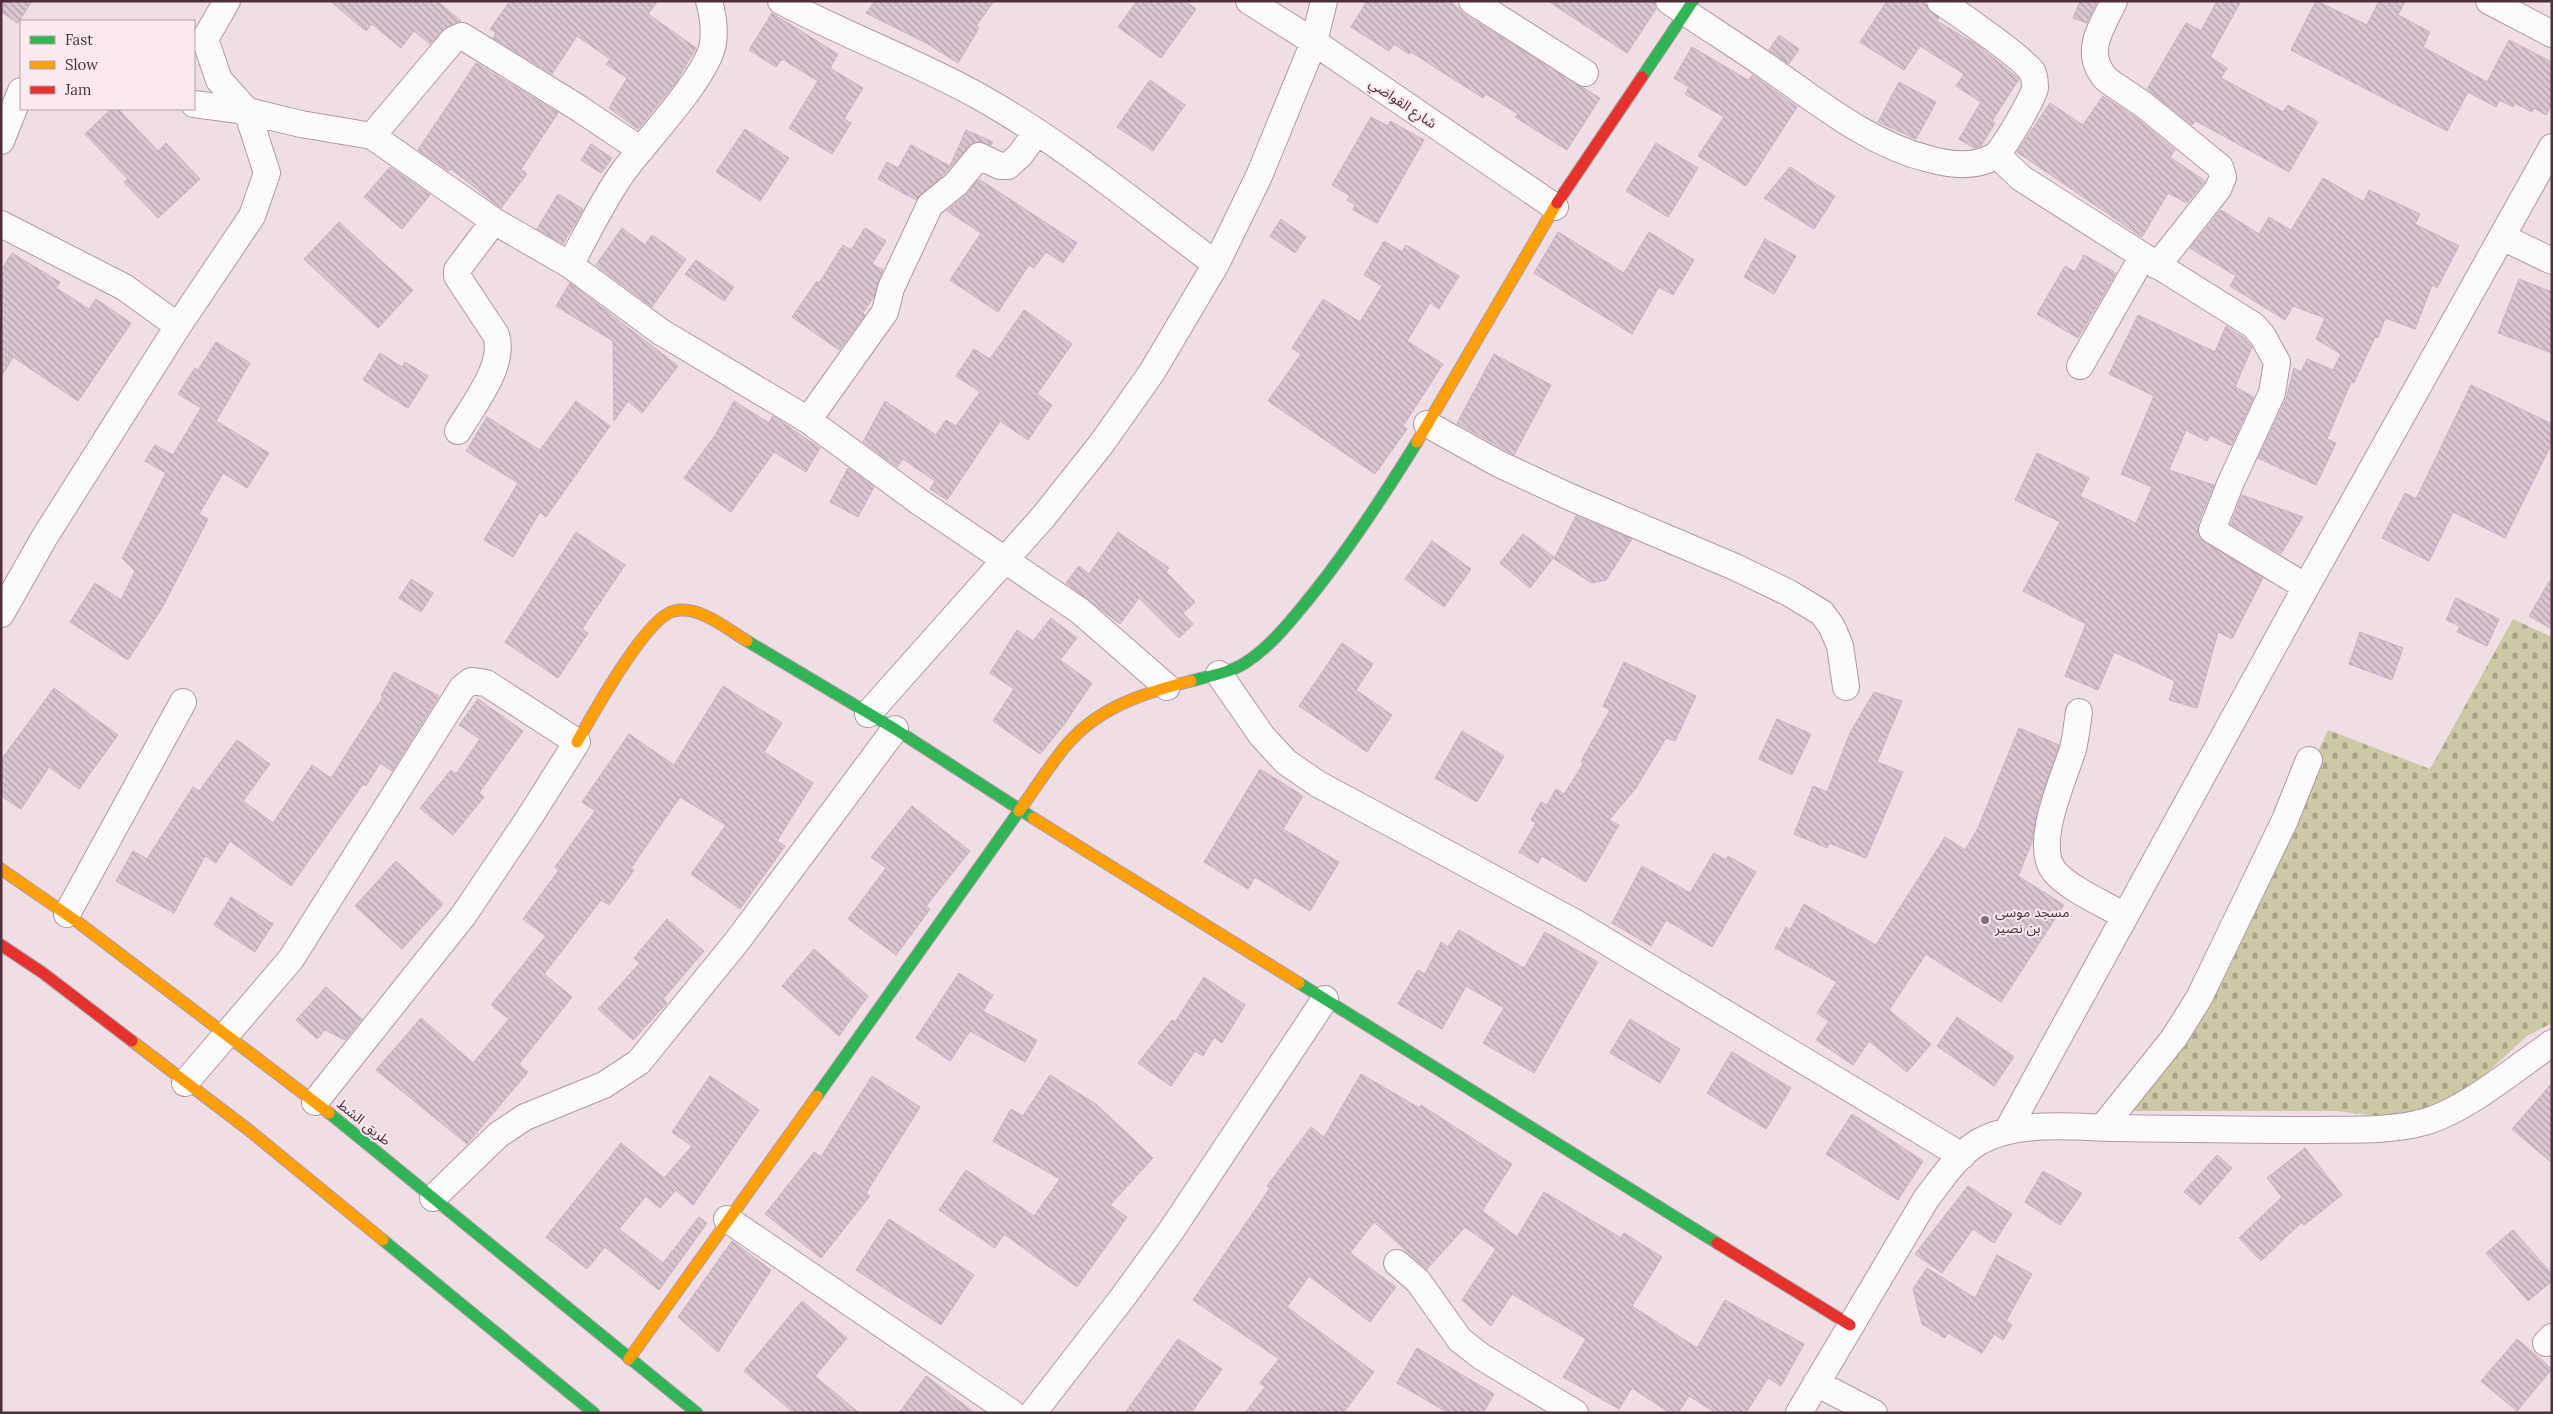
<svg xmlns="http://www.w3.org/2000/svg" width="2553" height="1414" viewBox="0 0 2553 1414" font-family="Lora,'Noto Sans Arabic',serif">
<defs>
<pattern id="cemetery-stones" width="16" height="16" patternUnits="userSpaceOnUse" patternTransform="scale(1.25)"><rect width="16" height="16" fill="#ccc9a5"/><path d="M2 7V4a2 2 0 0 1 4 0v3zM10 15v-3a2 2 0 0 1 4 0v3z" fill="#a8a488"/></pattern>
<pattern id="building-back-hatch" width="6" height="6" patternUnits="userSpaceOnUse" patternTransform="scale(1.25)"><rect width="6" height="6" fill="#dbc5d3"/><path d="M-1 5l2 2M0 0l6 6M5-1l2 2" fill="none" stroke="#b4a0ac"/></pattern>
</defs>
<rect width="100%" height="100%" fill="#f0dee5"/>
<path fill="url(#cemetery-stones)" d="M2513,619L2552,637V1023L2527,1036L2466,1092L2417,1113L2385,1117L2337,1111H2127L2270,856L2328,730L2430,769Z"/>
<path fill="url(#building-back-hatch)" stroke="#c7b3c0" d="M1,1H32L18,23L1,12Z
M330,1H437L461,21L447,27L430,44L414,31L401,48L372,24L366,31Z
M510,1H658L648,14L696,48L676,82L638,129L609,108L627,78L606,64L610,59L577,36L552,74L493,38L496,33L490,29Z
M875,1H994L976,26L979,28L958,63L928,44L866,13Z
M1137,1H1185L1196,9L1161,58L1118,27Z
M1367,1H1450L1464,14L1600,98L1567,150L1515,117L1518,114L1486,94L1483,98L1411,52L1409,54L1394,44L1389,51L1351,27Z
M1548,1H1654L1656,9L1627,53Z
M1887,1H1922L1939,18L1937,21L1979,46L2019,79L1992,121L1995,123L1981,146L1974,148L1959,139L1981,102L1956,86L1964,74L1920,46L1904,70L1860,42Z
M2080,1H2097L2087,23L2073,18Z
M2217,1H2241L2210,57L2227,68L2221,78L2283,112L2288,105L2318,122L2289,172L2196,121L2192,125L2147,89L2186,23L2201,31Z
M2316,1L2367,25L2379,1H2405L2398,15L2430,32L2423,47L2487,82L2509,40L2552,62V103L2546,115L2534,108L2532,112L2515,103L2513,107L2499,100L2496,107L2468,92L2447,131L2291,50Z
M772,13L838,54L830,68L863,88L844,119L851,123L832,154L789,128L818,81L782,59L776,67L749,50Z
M1779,35L1799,49L1789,64L1769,50Z
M1692,47L1748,80L1753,75L1797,107L1746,186L1698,156L1724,117L1685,94L1689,87L1674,78Z
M476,63L558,113L521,169L527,174L501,208L451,169L449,171L418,150Z
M1150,80L1185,105L1153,151L1117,127Z
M1899,82L1936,102L1916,139L1878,122Z
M2103,96L2135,117L2175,150L2170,157L2205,181L2187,203L2168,193L2142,237L2017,152L2050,103L2083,125Z
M111,109H118L158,151L166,143L200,179L158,218L124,182L128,179L85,134Z
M1371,117L1388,126L1390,121L1424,140L1377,223L1353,210L1355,205L1347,200L1350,196L1332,185Z
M745,129L789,158L760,201L716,172Z
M966,130L993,142L991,145L979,141L972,143L945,173L916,200L878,179L887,162L898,168L911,145L950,166Z
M1656,143L1698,168L1668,217L1626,191Z
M591,144L612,158L601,173L581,160Z
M390,167L430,195L402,229L364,197Z
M1790,167L1835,196L1814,229L1764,198Z
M2323,178L2364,202L2369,190L2420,214L2415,224L2459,246L2437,288L2432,285L2415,329L2385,318L2378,338L2375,337L2354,383L2351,382L2327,439L2336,443L2316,485L2258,458L2286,399L2294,368L2301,372L2307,359L2333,370L2341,354L2316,339L2325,318L2293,306L2285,320L2230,286L2236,276L2190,248L2221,210L2259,234L2269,217L2291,230Z
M979,179L1077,243L1063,263L1046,252L1034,268L1029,265L998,312L950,280L981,233L947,211L965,196Z
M558,194L583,209L563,244L537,229Z
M1281,219L1306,237L1295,253L1270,236Z
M339,222L413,290L378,328L304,259Z
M622,228L645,245L652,235L686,259L652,307L596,265Z
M865,228L886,241L872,264L883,270L874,296L863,313L865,315L839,350L792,317L817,281L819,283L843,245L851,250Z
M1558,232L1624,273L1649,232L1694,260L1673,295L1659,287L1632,334L1534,273Z
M1765,239L1796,256L1774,294L1744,277Z
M1384,241L1402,252L1406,245L1459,276L1439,309L1430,303L1407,341L1443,364L1403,426L1407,429L1375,474L1268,401L1301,354L1292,348L1323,299L1360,322L1382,286L1364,275Z
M12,253L60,282L56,288L89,309L96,299L131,323L78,401L13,357L1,377V270Z
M2084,255L2116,273L2078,338L2037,314L2065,266L2075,272Z
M696,260L734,287L724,301L685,274Z
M2519,279L2552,292V353L2498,333Z
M570,283L678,366L642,413L628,401L614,421L613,341L556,306Z
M1024,310L1072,344L1037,394L1052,405L1028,440L1000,421L947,500L930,489L935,481L903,459L897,467L863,442L885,401L936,435L946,420L956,426L980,392L956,376L974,349L990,359Z
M2138,315L2215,352L2226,326L2243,337L2252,347L2235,387L2254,397L2231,446L2210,435L2207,441L2186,430L2169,470L2214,485L2198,524L2199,538L2263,578L2232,639L2218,632L2197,708L2169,700L2175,681L2114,652L2098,690L2065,676L2086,624L2023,591L2060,522L2015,500L2037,453L2089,478L2080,496L2136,523L2152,487L2121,474L2154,396L2109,374Z
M216,342L250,363L216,421L269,453L247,488L223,473L199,514L208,519L162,608L128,660L70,622L95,583L121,600L135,571L122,558L166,473L145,461L155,445L173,455L201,408L178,394L195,368L198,370Z
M380,353L402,367L405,362L428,376L408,408L363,380Z
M1494,354L1551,385L1514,455L1457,423Z
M2471,385L2552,424V443L2505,538L2453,512L2429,561L2382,538L2405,493L2416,499Z
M576,401L610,426L546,517L540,512L513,557L484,540L518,483L466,451L487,417L540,450Z
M734,401L769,423L773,416L820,448L806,472L774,452L731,512L684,478L716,434Z
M848,468L874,487L858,517L830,502Z
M2242,495L2303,517L2281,554L2231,524Z
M1576,516L1632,539L1606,580L1592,583L1554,559Z
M576,532L625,565L582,629L588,633L558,678L505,642Z
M1118,532L1169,568L1166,572L1195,602L1183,613L1193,624L1179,638L1139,598L1120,624L1066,583L1079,566L1089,574Z
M1523,534L1554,557L1530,588L1500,563Z
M1432,541L1471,569L1444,607L1405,579Z
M2552,577V629L2529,616Z
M411,579L433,593L421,612L399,598Z
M2456,598L2499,619L2487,646L2457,632L2460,626L2446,620Z
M1051,618L1077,638L1060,660L1092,683L1063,726L1040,754L993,721L1014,689L990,673L1017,630L1033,641Z
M2360,632L2403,648L2392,680L2349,664Z
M1342,643L1373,664L1356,690L1392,715L1367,752L1299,706Z
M1624,662L1696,696L1675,741L1666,738L1636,788L1609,820L1619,825L1586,882L1542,856L1538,863L1519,852L1536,823L1531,820L1541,802L1547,805L1556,789L1564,794L1583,764L1581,761L1610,710L1603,706Z
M394,672L439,696L392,771L380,763L366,786L363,784L291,886L230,841L216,863L205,856L174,913L116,881L133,851L147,859L193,787L199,791L237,740L270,764L243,801L273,823L312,765L331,778L383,697L381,696Z
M723,686L782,723L764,752L813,783L777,841L785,846L740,909L691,874L726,825L680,797L631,868L634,870L609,905L601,900L544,974L572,997L519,1064L528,1072L467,1144L376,1070L421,1018L473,1063L509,1019L491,1005L546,936L523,919L559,870L555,867L595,811L582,802L629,734L674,765Z
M54,688L118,735L79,789L49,767L21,809L1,796V760Z
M1874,692L1902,701L1877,762L1903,772L1866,858L1829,843L1827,848L1794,834L1813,786L1827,792L1850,733Z
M478,699L523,731L479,793L484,797L453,835L420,808L451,770L456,774L480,739L459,725Z
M1777,719L1811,734L1792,775L1759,759Z
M2019,728L2059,745L2038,806L2032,842L2018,876L2064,905L2001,1002L1926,954L1889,1010L1931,1044L1907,1072L1869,1041L1853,1065L1816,1040L1829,1021L1817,1013L1837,982L1775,948L1786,927L1790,930L1804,904L1876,945L1945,837L1965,850L1978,828Z
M1462,731L1504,756L1477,802L1435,778Z
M1260,769L1303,796L1283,829L1339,862L1310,911L1255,877L1248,889L1204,862Z
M912,806L970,851L926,906L930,909L896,955L848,919L886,868L871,857Z
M1714,853L1726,860L1728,856L1756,872L1712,947L1666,920L1651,946L1612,923L1642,866L1690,893Z
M396,861L443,904L402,949L355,906Z
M231,897L273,924L255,952L214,925Z
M667,919L704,951L663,999L667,1003L633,1040L598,1009L640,963L634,958Z
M1459,930L1524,968L1545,932L1598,962L1534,1073L1483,1043L1504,1008L1466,986L1442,1029L1398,1004L1418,970L1425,974L1441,942L1448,947Z
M814,949L868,996L839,1036L782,986Z
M959,973L993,995L983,1011L1037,1040L1025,1062L970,1031L950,1061L916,1038Z
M1204,977L1245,1005L1222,1043L1214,1037L1203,1056L1195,1051L1171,1086L1138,1063L1172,1020L1175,1022Z
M326,987L362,1019L345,1040L325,1030L317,1039L296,1020Z
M1957,1017L2014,1057L1994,1086L1937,1046Z
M1630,1019L1680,1049L1660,1083L1610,1053Z
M1732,1052L1791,1088L1766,1129L1707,1093Z
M1361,1074L1419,1108L1421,1105L1512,1164L1482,1211L1517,1237L1544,1192L1621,1238L1624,1233L1662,1257L1632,1306L1697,1348L1725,1300L1804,1344L1781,1386L1768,1378L1746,1413H1716L1689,1396L1678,1413H1670L1632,1388L1619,1409L1563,1377L1586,1339L1512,1294L1491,1326L1462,1300L1496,1249L1465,1227L1427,1269L1374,1222L1350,1253L1396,1287L1370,1322L1309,1276L1287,1307L1374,1372L1343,1413H1245L1265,1387L1260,1383L1279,1359L1193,1300L1270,1188L1267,1186L1311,1127L1324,1137Z
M1050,1075L1097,1105L1153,1158L1110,1205L1127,1217L1077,1287L1004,1234L995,1248L939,1210L966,1170L1034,1216L1060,1179L993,1141L1011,1109L1023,1116Z
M710,1076L759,1110L693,1205L676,1190L660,1208L646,1196L619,1229L663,1263L699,1217L707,1223L659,1290L605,1247L587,1269L546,1237L621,1143L664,1178L692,1146L672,1132Z
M872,1076L920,1107L866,1193L870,1196L821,1258L765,1214L814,1152L821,1157Z
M2552,1083V1163L2512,1129Z
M1852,1114L1923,1161L1898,1200L1826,1154Z
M2305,1148L2342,1195L2304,1225L2302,1222L2261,1261L2239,1238L2282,1197L2267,1178Z
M2217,1155L2232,1168L2200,1205L2184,1192Z
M2043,1171L2082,1193L2060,1225L2025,1202Z
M1968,1186L2012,1214L1994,1243L1973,1229L1942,1273L1915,1254Z
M889,1219L974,1275L941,1325L856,1270Z
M2513,1230L2552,1274V1281L2528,1301L2486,1253Z
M732,1241L771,1270L718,1352L678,1317Z
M1997,1255L2032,1274L2006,1321L2012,1325L2003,1340L1994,1334L1982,1353L1948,1333L1945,1338L1922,1324L1913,1289L1927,1268L1975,1298Z
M802,1301L847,1338L815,1376L859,1413H794L744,1371Z
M1178,1339L1222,1369L1191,1413H1125Z
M2517,1339L2552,1369L2517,1411L2481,1381Z
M1417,1348L1494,1394L1483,1413H1448L1397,1383Z
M926,1376L975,1413H899Z"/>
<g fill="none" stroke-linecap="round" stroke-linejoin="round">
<g stroke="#af99a2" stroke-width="28">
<path id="street" d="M781,1C846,36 916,61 980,97C1064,144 1139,207 1216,264
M1249,1L1314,42L1555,207
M1472,1L1585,73
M1669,1C1702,24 1736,45 1769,68C1820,103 1869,144 1929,159C1951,165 1974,168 1995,156C2002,152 2033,98 2035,88C2035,84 2034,76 2033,73C2023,57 1959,14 1940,1
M2114,1C2101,29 2082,53 2107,80L2144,105L2220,167L2223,177L2218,189L2157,266
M2489,1L2552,34
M194,104L247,111L301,124L372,136L494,221L570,265L661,332L808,420L918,501L1080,611L1167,687
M372,136L453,40L462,36L580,109L641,150
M1,141L21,91
M1997,155L2021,178L2143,256L2080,366
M1,224L124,287L178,326
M2502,237L2552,261
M2143,256L2253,325L2262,335L2277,362L2272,393L2231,482L2212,530L2306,587
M570,265C587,234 603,200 623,172C644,143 709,75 713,43C715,29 713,15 709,1
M808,420L885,312L891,288L930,205L956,184L979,156L1000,166H1008L1020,155L1037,132
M1427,424L1499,464L1570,497L1735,567L1789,593L1822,613L1832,627L1840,646L1846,687
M458,431C473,405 506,365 496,335L457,276V270L494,221
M1,614L44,538L178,326L252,216L267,173L247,111L219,80L205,39L227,1
M1219,674L1262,736L1286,762L1318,784L1574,922L1962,1156
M2079,712C2077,724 2076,737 2073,749C2064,778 2033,844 2054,871C2069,889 2104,904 2125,916
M868,714L1044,516L1102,443L1152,372L1216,264L1259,176L1314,42L1324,1
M67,914L183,702
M185,1083L291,959L462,688L471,681L486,683L577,742L529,818L463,916L315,1102
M2102,1128L2174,1038L2199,998L2285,820L2309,760
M2007,1131L2306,587L2552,147
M433,1198L498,1135L525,1117L604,1085L639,1062L738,940L895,729
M727,1219L1012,1413
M1397,1263L1418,1281L1460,1340L1482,1357L1575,1413
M2546,1343L2552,1337
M1816,1383L1874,1413
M1033,1413L1123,1297L1171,1231L1325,999
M1799,1413L1926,1199C1941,1180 1956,1156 1977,1143C2016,1120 2070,1127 2114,1128C2180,1129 2245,1130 2311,1130C2348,1129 2388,1132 2424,1122C2465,1111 2516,1068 2552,1043"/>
</g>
<g stroke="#af99a2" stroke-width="13">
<path id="fast" d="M1642,77L1693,1
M747,641L895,729L1033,818
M1191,681C1209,676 1229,673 1245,663C1270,647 1288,624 1307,601C1348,551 1383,497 1417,442
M1299,983L1717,1243
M817,1096L1019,811
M329,1113L697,1413
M383,1240L594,1413"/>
</g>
<g stroke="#af99a2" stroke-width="13">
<path id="slow" d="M1417,442L1557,203
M577,742C592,716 646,617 674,611C699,605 727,629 747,641
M1019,811C1034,790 1048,768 1064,748C1096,708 1143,693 1191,681
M1033,818L1299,983
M1,869L79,923L329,1113
M132,1041L250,1131L383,1240
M629,1359L817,1096"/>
</g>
<g stroke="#af99a2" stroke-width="13">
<path id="jam" d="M1557,203L1642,77
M1,945L43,973L132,1041
M1717,1243L1850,1325"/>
</g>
<use href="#street" stroke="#fdfafb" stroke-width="26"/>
<use href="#fast" stroke="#30b455" stroke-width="11"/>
<use href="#slow" stroke="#ff9f0a" stroke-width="11"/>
<use href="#jam" stroke="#e5322d" stroke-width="11"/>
</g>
<circle fill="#886c77" stroke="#fae9ef" stroke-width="2" cx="1985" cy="920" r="5"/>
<g text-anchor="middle" stroke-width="4" stroke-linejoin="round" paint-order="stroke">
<g font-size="14" fill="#502f3c" stroke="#fae9ef">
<text transform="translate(1403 103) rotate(34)" y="5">شارع القواضي</text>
<text transform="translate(364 1122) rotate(39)" y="5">طريق الشط</text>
</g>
<g font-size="14" fill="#502f3c" stroke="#fae9ef" text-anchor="start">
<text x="1995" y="917">مسجد موسى<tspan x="1995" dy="16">بن نصير</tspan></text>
</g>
</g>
<rect width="2553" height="1414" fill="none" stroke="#502f3c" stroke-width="5"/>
<rect x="20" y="20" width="175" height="90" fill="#fae9ef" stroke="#b69fa7"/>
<rect x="30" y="36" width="25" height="8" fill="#30b455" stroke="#b69fa7"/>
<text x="65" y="45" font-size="15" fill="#502f3c">Fast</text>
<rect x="30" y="61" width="25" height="8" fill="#ff9f0a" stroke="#b69fa7"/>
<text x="65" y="70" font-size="15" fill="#502f3c">Slow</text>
<rect x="30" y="86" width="25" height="8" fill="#e5322d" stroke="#b69fa7"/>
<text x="65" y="95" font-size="15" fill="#502f3c">Jam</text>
</svg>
